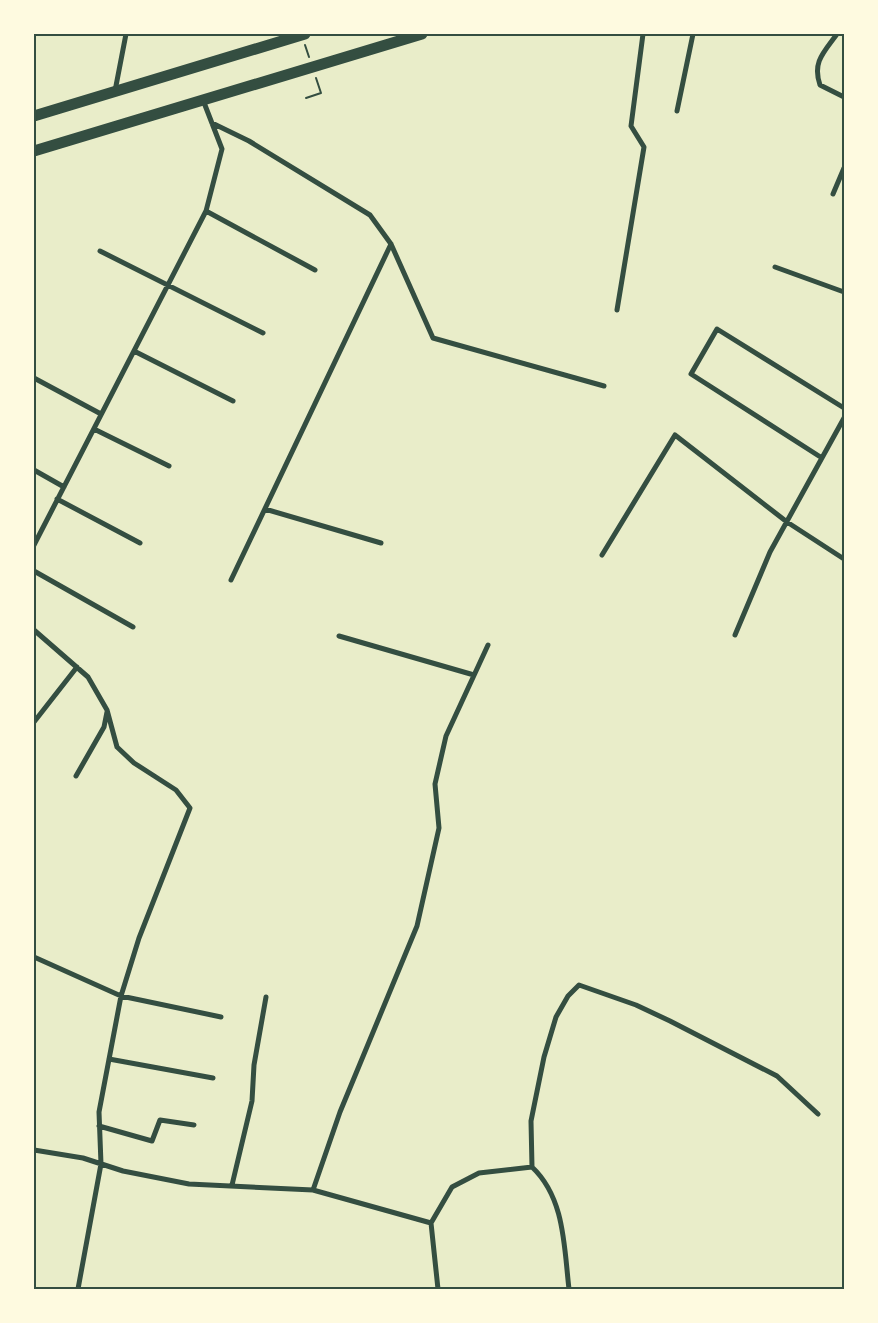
<svg xmlns="http://www.w3.org/2000/svg" width="878" height="1323" viewBox="0 0 878 1323" font-family="'Space Grotesk',sans-serif">
<rect width="100%" height="100%" fill="#e9edc9"/>
<g fill="none" stroke-linecap="round" stroke-linejoin="round">
<path stroke="#344e41" stroke-width="2" d="M305,45L309,57
M306,98L321,93L316,78"/>
<path stroke="#344e41" stroke-width="5" d="M837,34C824,52 812,62 820,85L844,97
M115,91L126,34
M677,111L693,34
M212,123L249,141L370,215L391,244L433,338L604,386
M833,194L844,168
M206,211L315,270
M100,251L263,333
M775,267L844,292
M617,310L644,147L631,126L643,34
M134,351L233,401
M34,378L101,414
M94,429L169,466
M822,458L691,374L717,329L844,408
M34,470L64,487
M57,499L140,543
M265,509L381,543
M34,545L206,211L222,149L203,100
M602,555L675,435L787,522L844,559
M34,571L133,627
M231,580L391,244
M34,630L88,677L107,710L117,747L134,763L176,790L190,808L139,938L121,996L99,1112L101,1164L78,1289
M735,635L770,552L844,418
M339,636L474,675
M34,722L77,667
M76,776L104,727L107,712
M34,957L121,996L221,1017
M109,1059L213,1078
M99,1126L152,1141L160,1120L194,1125
M34,1150L83,1158L123,1171L189,1184L313,1190L431,1223
M232,1185L252,1101L254,1065L266,997
M313,1190L340,1112L417,926L439,828L435,784L446,736L488,645
M438,1289L431,1223L452,1187L479,1173L532,1167
M569,1289C564,1247 565,1198 532,1167L531,1121L544,1057L556,1017L568,996L579,985L636,1005L670,1021L777,1076L818,1114"/>
<path stroke="#344e41" stroke-width="11" d="M34,116L305,34
M34,151L422,34"/>
</g>
<rect width="878" height="1323" fill="none" stroke="#fefae0" stroke-width="70"/>
<rect x="35" y="35" width="808" height="1253" fill="none" stroke="#344e41" stroke-width="2"/>
</svg>
